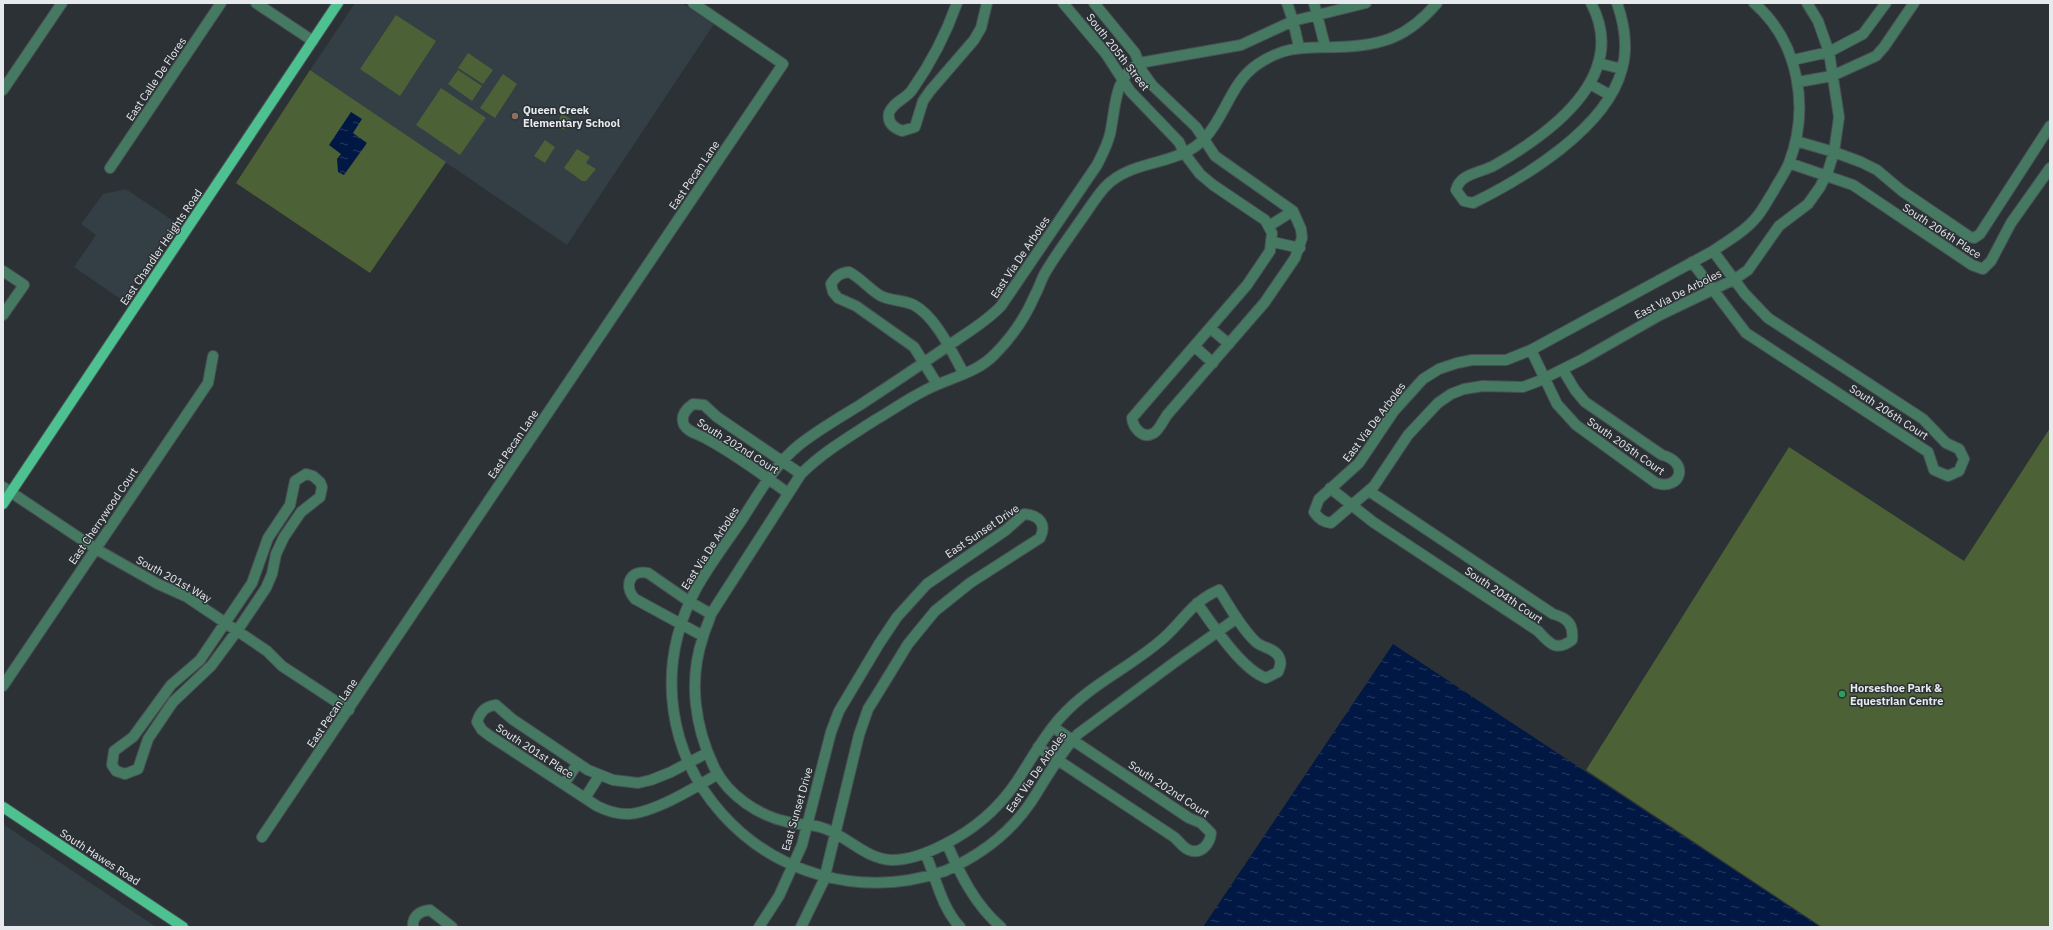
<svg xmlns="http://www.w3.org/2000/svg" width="2053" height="930" viewBox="0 0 2053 930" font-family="'IBM Plex Sans',sans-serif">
<defs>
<pattern id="water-ripples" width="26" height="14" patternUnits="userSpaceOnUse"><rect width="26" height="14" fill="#011844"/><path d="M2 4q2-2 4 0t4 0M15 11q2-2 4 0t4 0" fill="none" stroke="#263a5f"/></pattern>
</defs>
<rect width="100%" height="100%" fill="#2b3135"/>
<path fill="#333e45" d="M355,3H682L714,24L567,245L310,70Z
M126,189L175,222L122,300L74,267L96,235L81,224L103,194Z
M3,824L156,927H3Z"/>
<path fill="#4d6137" d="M396,15L436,41L400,96L360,69Z
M468,53L493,70L483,84L458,68Z
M310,70L446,162L370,273L236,183Z
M458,70L482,86L472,101L448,84Z
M503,74L517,84L495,118L480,108Z
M441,88L486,118L460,155L416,125Z
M562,114L571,119L564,130L556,125Z
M545,140L555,147L545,163L534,156Z
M577,149L590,157L586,163L596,169L586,181H582L564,168Z
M2050,428V927H1822L1586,770L1789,447L1964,561Z"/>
<path fill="url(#water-ripples)" d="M351,112L362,119L353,133L367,143L344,175L338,172L337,159L341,154L329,145Z
M1393,644L1820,927H1203Z"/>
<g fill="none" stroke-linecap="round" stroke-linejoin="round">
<g stroke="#494f52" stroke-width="12">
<path id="minor" d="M256,3L313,41
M957,3C946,34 931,63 912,90C906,99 893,102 889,113C887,123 894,128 902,131L915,127L923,101L930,91L974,40L981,28L987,3
M1063,3L1106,54L1130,91L1179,142L1184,153L1200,174L1213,185L1265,220L1272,233L1270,251L1247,285L1132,418C1133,427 1142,440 1154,433C1159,430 1163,421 1167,415L1265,302L1295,258L1302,238L1301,229L1293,211L1215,156L1196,127L1152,85L1142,71L1135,53L1094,3
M1287,3L1293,21L1299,47
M1314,3L1325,46
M1591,3C1630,76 1551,133 1495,165C1481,173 1460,173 1456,190L1464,201L1473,203C1524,178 1607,128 1622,69C1628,48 1624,23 1617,3
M1754,3C1799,42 1810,108 1789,163C1785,173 1778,182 1773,192C1767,201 1762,212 1754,220C1743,233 1727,241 1713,251L1531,350L1506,360H1472L1457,363L1439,369L1423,379L1394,411L1359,463L1319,499L1314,512C1319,519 1323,522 1331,523L1374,486L1408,435L1438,403L1451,394L1464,389L1483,386L1523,387L1539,381L1583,359L1660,315L1735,279L1748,270L1779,226L1808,204L1820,187L1828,171L1834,152L1839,117L1829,52L1818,21L1807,3
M1793,60L1829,52L1863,34L1886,3
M1598,63L1622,69
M1798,82L1832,76L1876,56L1884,47L1914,3
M1590,84L1610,95
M3,90L62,3
M1796,141L1834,152L1861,162L1877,170L1902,191L1970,237L1974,238L1980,234L2050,126
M1789,163L1853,185L1972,265L1983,269L1991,261L2011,223L2050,168
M110,168L221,3
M1269,226L1293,211
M1273,242L1300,248
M1692,262L1746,333L1928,452L1934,470L1948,476L1959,471L1964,459L1959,449L1946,443L1923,419L1768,318L1745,294L1713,251
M3,271L24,285L3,315
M1210,328L1229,344
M1194,346L1213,363
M1531,350L1557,404L1576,425L1656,483C1681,491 1690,462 1662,455L1585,402L1575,390L1563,370
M937,384L914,347L856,306L838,298L833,292L831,284C836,276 840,273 849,272C861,278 869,289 881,296C891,301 904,300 914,305C936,317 952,352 964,374
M306,474L313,476L320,482L322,487L320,497L301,512L284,537L276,554L272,574L266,588L237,631L211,666L173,702L148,739L138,769L125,774L116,771L112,765L114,751L133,737L171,685L200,660L252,583L268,538L290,505L295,481Z
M3,487L96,549L158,584L187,597L267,651L282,666L349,710
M1330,488L1373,522L1538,631C1550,644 1556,652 1572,640C1574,625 1568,618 1553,614L1369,491
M788,493C761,474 734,453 705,438C698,434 688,432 684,425C680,416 686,409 693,404L704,405L717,417L801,474
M1197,603C1213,625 1241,669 1266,678L1278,672C1280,667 1282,662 1279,657C1275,648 1262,648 1256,642C1241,628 1230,607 1219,590C1189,603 1182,624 1159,642C1127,669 1088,686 1060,718C1043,737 1031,760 1017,781C999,808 975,829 945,844C930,852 910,860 892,860C864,859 846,834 820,827C809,824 798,825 788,822C759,816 729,796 715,769C695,728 688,681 703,637C705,629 709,622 711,614L801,474C823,452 849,437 875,420C891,411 906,400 922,392C946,378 975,375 995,354C1011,338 1026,316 1035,295C1039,288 1041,280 1045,273C1055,256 1067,240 1078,224C1087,212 1095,198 1105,187C1132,158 1179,167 1205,138C1226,115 1231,82 1258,64C1286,45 1306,48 1338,47C1382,46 1408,37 1437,3
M1237,618L1175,662L1078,734C1059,754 1046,779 1031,802C1010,833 979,856 945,871C770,930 609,754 696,589C708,567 724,546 739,524C757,497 773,466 799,445C818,430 839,418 860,405C889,386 919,366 948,346C966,333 985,323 1001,306L1097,165C1102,155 1107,146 1110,134C1116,108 1113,79 1139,63L1241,45L1293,21L1366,3
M703,636L635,599C623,586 630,569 648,573L690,602L711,614
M3,686L208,383L213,356
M1038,747L1174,837C1179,841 1183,848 1189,850C1201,855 1210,844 1211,833L1201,823L1189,818L1053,727
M707,753L671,772L651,780L638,783L613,780L588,770L512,719L496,705C485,706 480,712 477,722L482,730L490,736L597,806C607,811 616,814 627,814C652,814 696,787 718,774
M564,784L578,763
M585,798L599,776
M262,837L783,64L693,3
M947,844C960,874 975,905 1001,927
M925,853C936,877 941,907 960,927
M413,927C412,916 420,911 430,910L452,927
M759,927L779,896L802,845L831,732L839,711L879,644L897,617L927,584L1006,530L1024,514C1039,515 1047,524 1040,538L970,583L935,611L908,644L878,693L868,709L859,735L824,880L801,927"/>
</g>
<g stroke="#494f52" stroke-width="12">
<path id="major" d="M3,504L338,3
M3,807L183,927"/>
</g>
<use href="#minor" stroke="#467962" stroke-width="10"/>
<use href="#major" stroke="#4ec191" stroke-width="10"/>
</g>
<circle fill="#8d6e63" stroke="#2b3135" stroke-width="1.5" cx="515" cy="116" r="4"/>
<circle fill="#2e9e5b" stroke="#2b3135" stroke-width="1.5" cx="1842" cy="694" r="4"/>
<g text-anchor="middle" stroke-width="3" stroke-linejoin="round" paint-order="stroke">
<g font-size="11" fill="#e6eaed" stroke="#2b3135">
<text transform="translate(1118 52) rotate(52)" y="4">South 205th Street</text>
<text transform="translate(156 79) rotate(-56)" y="4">East Calle De Flores</text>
<text transform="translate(694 175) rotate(-56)" y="4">East Pecan Lane</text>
<text transform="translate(1942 231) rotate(33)" y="4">South 206th Place</text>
<text transform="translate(161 247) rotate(-56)" y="4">East Chandler Heights Road</text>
<text transform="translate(1020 257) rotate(-56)" y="4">East Via De Arboles</text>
<text transform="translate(1678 294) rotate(-27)" y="4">East Via De Arboles</text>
<text transform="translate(1889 412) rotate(33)" y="4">South 206th Court</text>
<text transform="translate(1374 422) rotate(-53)" y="4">East Via De Arboles</text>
<text transform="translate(513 444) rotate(-56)" y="4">East Pecan Lane</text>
<text transform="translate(738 446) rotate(32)" y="4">South 202nd Court</text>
<text transform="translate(1626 446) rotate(35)" y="4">South 205th Court</text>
<text transform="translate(103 516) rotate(-56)" y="4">East Cherrywood Court</text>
<text transform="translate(982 531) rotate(-34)" y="4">East Sunset Drive</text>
<text transform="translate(710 548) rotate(-57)" y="4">East Via De Arboles</text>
<text transform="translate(174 579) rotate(29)" y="4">South 201st Way</text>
<text transform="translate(1504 595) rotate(34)" y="4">South 204th Court</text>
<text transform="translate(332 713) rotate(-56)" y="4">East Pecan Lane</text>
<text transform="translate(535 751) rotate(33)" y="4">South 201st Place</text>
<text transform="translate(1036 772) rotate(-55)" y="4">East Via De Arboles</text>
<text transform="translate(1169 789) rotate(33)" y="4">South 202nd Court</text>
<text transform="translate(797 809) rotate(-74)" y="4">East Sunset Drive</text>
<text transform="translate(100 857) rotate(33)" y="4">South Hawes Road</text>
</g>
<g font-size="11" font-weight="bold" fill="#e6eaed" stroke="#2b3135" text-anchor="start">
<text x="523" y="114">Queen Creek<tspan x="523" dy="13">Elementary School</tspan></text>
<text x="1850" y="692">Horseshoe Park &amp;<tspan x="1850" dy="13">Equestrian Centre</tspan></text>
</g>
</g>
<rect width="2053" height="930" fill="none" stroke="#e6eaed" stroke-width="8"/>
</svg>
